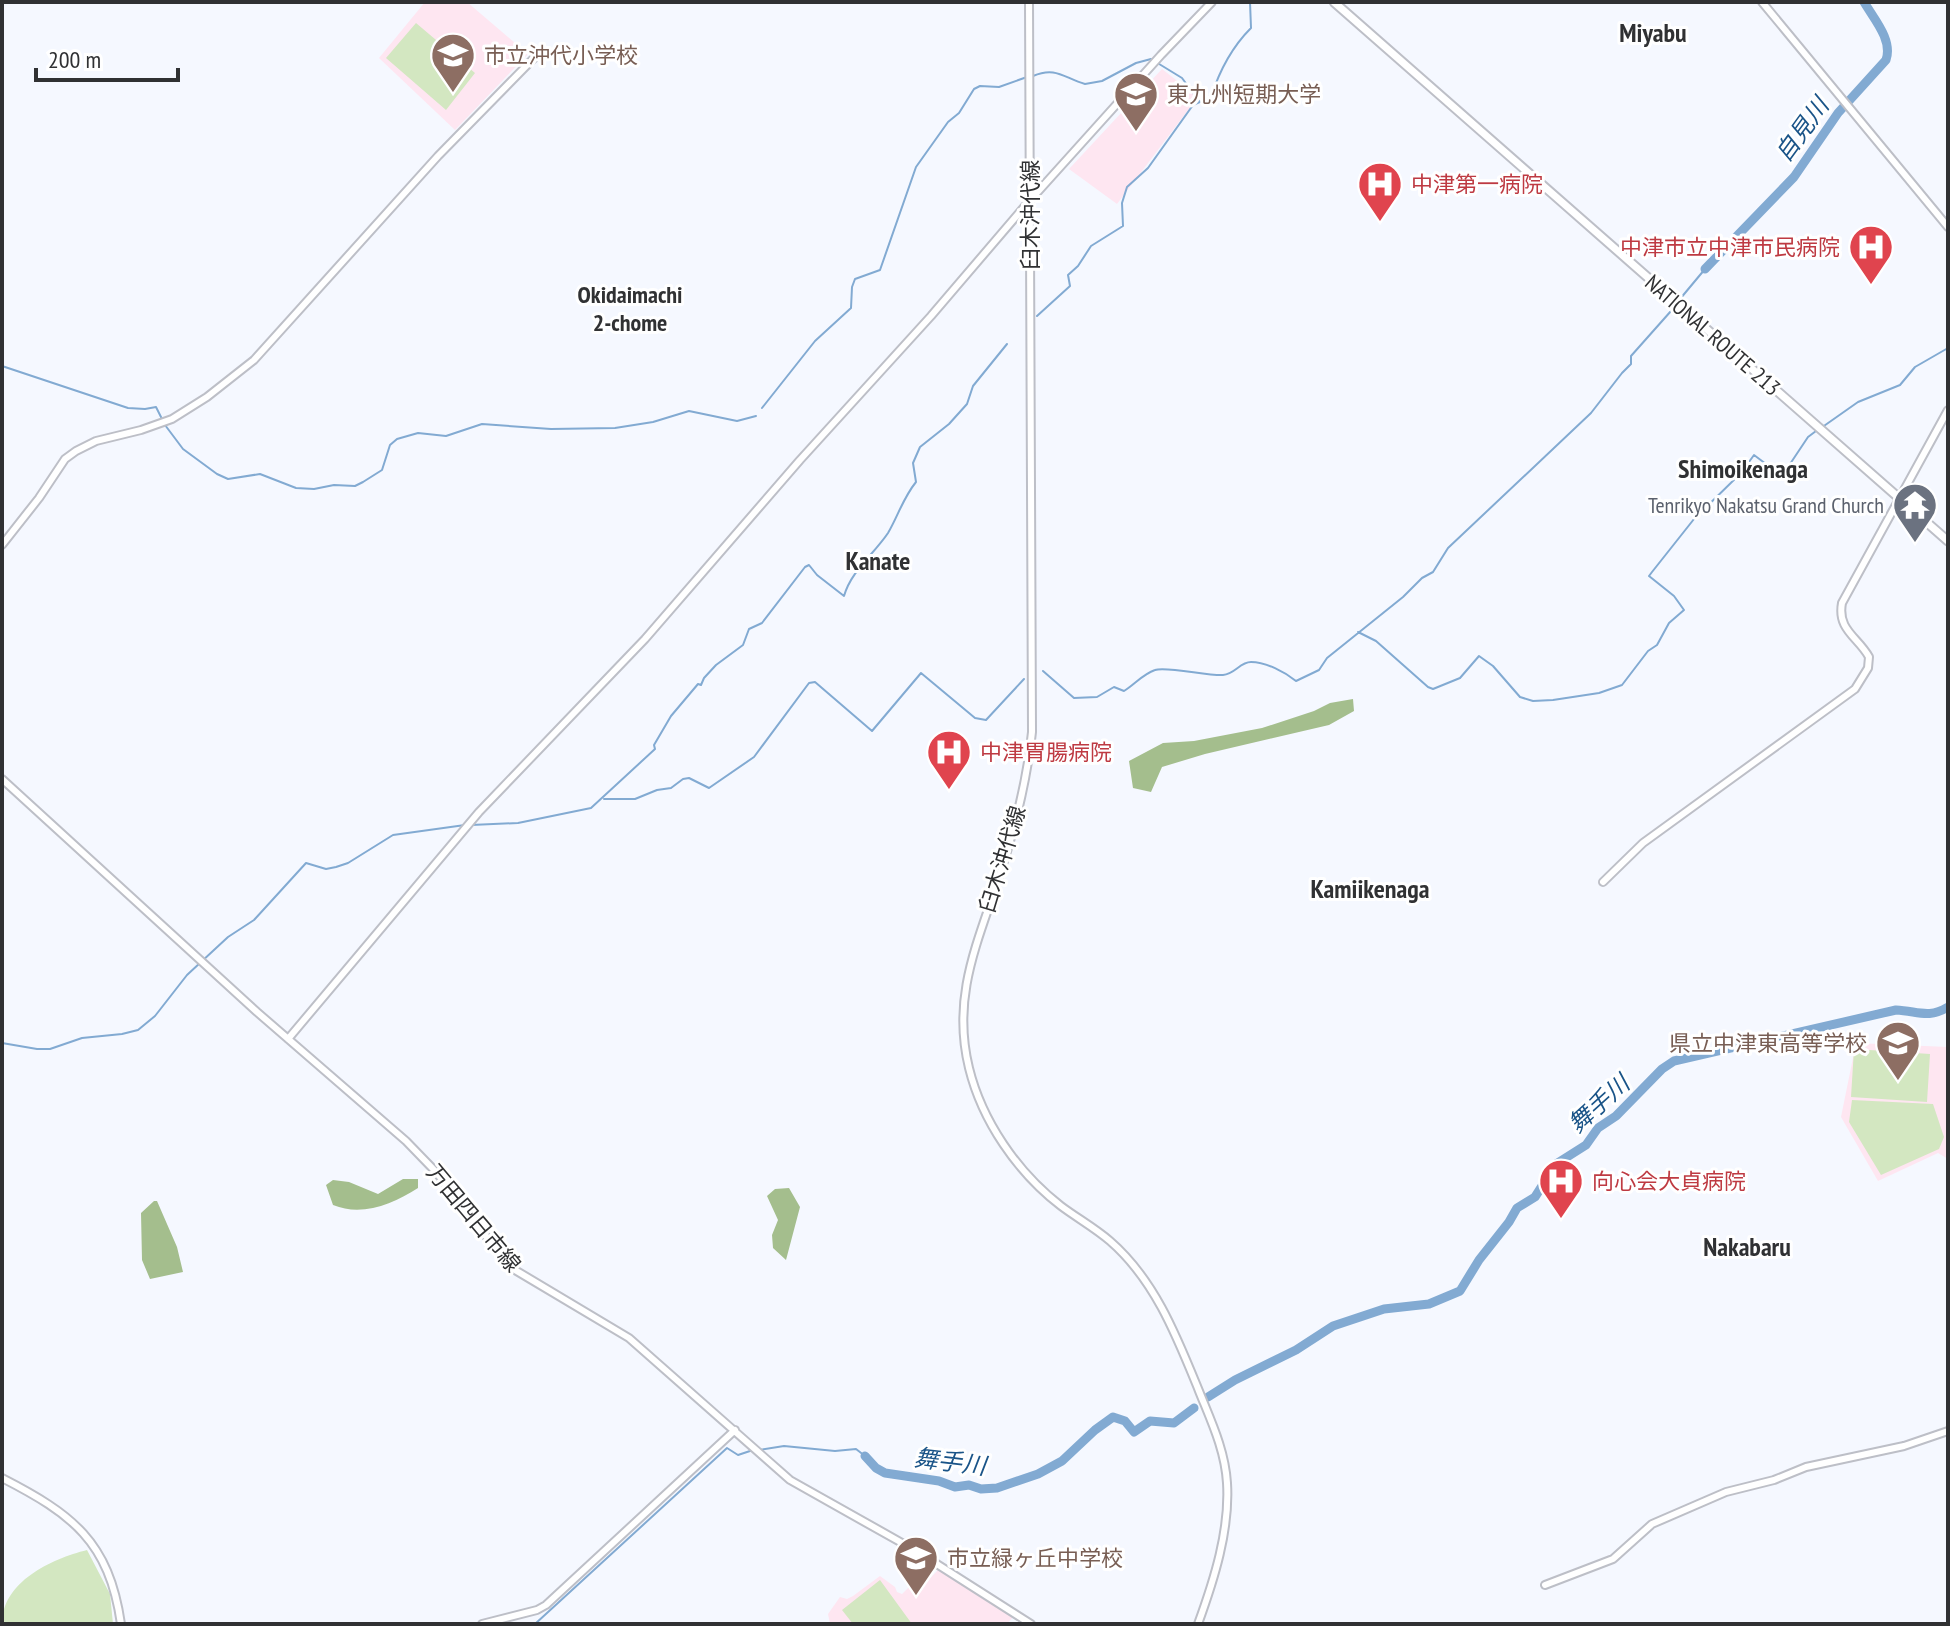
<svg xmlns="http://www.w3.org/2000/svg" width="1950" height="1626" viewBox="0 0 1950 1626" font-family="'PT Sans Narrow','Noto Sans JP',sans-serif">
<rect width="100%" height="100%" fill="#f5f8ff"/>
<path fill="#fee6f1" d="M425,2H467L528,54L455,130L379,58Z
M1162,69L1198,97L1117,204L1069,169Z
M1856,1043L1948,1047V1159L1938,1153L1878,1181L1841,1117Z
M938,1570L1013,1617L1007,1624H830L828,1614L840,1597L847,1599L853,1596L880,1576L895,1587L897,1592L902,1594L909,1587L917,1592Z"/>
<path fill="#d3e7c1" d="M416,23L475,73L446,110L386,58Z
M1854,1049L1930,1054L1927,1102L1851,1097Z
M1852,1100L1933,1104L1944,1137L1939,1149L1881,1175L1849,1122Z
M87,1550L110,1594L113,1624H2C2,1582 51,1559 87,1550Z
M880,1580L912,1624H853L842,1610Z"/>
<path fill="#a4be8d" d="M1353,699L1354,711L1329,725L1205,754L1162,767L1151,792L1133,788L1129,761L1163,743L1194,741L1262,728L1314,711L1330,703Z
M403,1179H418V1188C393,1204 362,1217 333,1205L326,1185L333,1180L349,1182L378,1194Z
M789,1188L800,1207L786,1260L773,1248L772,1235L778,1220L767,1196L775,1189Z
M154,1201H157L177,1247L183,1272L150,1279L142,1260L141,1213Z"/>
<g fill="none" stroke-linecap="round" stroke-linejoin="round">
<path stroke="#82aad2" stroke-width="2" d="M1033,76C1056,66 1064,78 1085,84L1102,81L1136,63L1151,59L1182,78L1199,101
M1680,299L1705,269
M1037,316L1070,286L1068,275L1078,266L1091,246L1123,226L1122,203L1127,187L1148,168L1193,105L1211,97C1219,72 1233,46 1251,28L1250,2
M2,366L128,408L145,409L156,407L162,419
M762,408L815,341L851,308L852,287L855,279L880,270L916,167L948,122L959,113L974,89L980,86L999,87L1027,77
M165,425L183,449L217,474L228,479L260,474L296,488L314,489L334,485L355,486L363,482L382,470L390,445L397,439L418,433L446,436L482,424L551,429L615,428L653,422L689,411L737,421L756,416
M1821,428L1858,402L1900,385L1915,367L1948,348
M1358,632L1376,641L1428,687L1433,689L1460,678L1479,656L1493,666L1520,697L1533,701L1553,700L1599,693L1622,685L1648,651L1657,645L1669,623L1684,610L1674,596L1649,576L1652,572L1694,519L1741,473L1754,455L1778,473H1784L1808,437L1816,431
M1043,671L1074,698L1097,697L1114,687L1124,691C1135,684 1143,674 1155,670C1166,666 1208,676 1223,675C1235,674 1240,662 1251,662C1266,662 1285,672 1296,681L1319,670L1327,658L1403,597L1422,578L1433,572L1448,548L1591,413L1622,373L1631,364V356L1671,311
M604,799H635L657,790L671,788L683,779L689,778L709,788L754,757L809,683L815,682L872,731L921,673L975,718L986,720L1024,679
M471,825L518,823L591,808L655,749L654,745L671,716L698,684L701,685L704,678L716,665L743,645L749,629L762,623L805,567L809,565L817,575L844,596C851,571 874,554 888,533C898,516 903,498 916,482L913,463L920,447L949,424L967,404L973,386L1007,344
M2,1043L37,1049H50L82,1038L122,1034L138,1030L155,1016L187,975L228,937L254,920L306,863L326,869L336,867L348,863L393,835L465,825
M759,1450L784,1446L835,1451L856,1449L865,1456
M535,1624L727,1448L738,1455L753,1450"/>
<path stroke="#82aad2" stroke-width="9" d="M1705,269L1794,177L1838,113L1886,60C1893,40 1874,19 1864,2
M1208,1397L1235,1380L1296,1350L1333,1326L1384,1309L1429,1304L1460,1291L1479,1260L1509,1222L1517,1208L1535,1197L1556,1164L1586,1145L1598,1128L1616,1116L1662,1069L1674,1061L1896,1010C1918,1011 1928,1019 1948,1007
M865,1456L876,1468L885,1473L939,1481L955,1487L969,1485L981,1489L997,1488L1038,1474L1062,1461L1095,1430L1113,1417L1125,1421L1134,1432L1150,1421L1174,1423L1194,1408"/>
<g stroke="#bdbfc7" stroke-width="10">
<path id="secondary" d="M1029,2L1032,732C1027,780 1015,828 1000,874C979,940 951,995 969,1068C982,1121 1017,1172 1061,1206C1077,1218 1095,1228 1110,1241C1155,1280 1177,1337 1199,1391C1211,1421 1225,1450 1227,1483C1230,1530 1214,1580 1198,1624
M1762,2L1948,227
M2,545L39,498L65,459L76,451L96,441L141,430L172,419L207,397L254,360L438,156L535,57
M2,779L257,1012L406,1141L436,1172L510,1267L629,1338L790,1480L918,1552L1031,1624
M1603,882L1643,843L1855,689L1868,668L1869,657C1858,637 1837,630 1842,603L1948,410
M288,1039L479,812L645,639L800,460L931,316L1025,206L1161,55L1212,2
M2,1478C72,1514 109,1541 121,1624
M1545,1585L1613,1559L1652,1524L1726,1492L1774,1480L1806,1467L1904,1446L1948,1431
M482,1624L537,1610L546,1605L735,1430"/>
</g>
<g stroke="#bdbfc7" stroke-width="11">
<path id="highway" d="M1334,2L1948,541"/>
</g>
<use href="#secondary" stroke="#fff" stroke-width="6"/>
<use href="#highway" stroke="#fff" stroke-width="7"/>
</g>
<defs>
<g id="school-pin" transform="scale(2.3)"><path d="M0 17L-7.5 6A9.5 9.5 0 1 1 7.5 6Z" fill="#8d6e63" stroke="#fff"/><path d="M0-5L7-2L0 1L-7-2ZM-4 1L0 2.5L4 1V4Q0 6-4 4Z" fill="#fff"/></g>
<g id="university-pin" transform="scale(2.3)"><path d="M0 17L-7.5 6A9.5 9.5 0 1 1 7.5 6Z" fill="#8d6e63" stroke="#fff"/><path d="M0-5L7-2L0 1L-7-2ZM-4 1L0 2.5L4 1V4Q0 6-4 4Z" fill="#fff"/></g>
<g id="hospital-pin" transform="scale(2.3)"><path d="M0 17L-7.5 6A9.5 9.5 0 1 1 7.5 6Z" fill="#e0444e" stroke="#fff"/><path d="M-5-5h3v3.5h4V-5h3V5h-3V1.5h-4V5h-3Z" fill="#fff"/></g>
<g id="temple-pin" transform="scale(2.3)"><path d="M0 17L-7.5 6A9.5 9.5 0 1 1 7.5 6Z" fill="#6b7280" stroke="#fff"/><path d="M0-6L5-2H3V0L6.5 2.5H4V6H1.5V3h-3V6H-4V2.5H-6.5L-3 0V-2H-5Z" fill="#fff"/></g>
</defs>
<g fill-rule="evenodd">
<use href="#school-pin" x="453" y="55"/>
<use href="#university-pin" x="1136" y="94"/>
<use href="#hospital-pin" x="1380" y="184"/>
<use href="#hospital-pin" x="1871" y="247"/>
<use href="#temple-pin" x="1915" y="505"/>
<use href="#hospital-pin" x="949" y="752"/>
<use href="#school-pin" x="1898" y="1043"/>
<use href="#hospital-pin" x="1561" y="1181"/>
<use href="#school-pin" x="916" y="1558"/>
</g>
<g text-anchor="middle" stroke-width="6" stroke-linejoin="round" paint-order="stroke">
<g font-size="22" fill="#785e54" stroke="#fff" text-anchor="start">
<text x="484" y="63">市立沖代小学校</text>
<text x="1167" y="102">東九州短期大学</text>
<text x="1867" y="1051" text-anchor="end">県立中津東高等学校</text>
<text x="947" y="1566">市立緑ヶ丘中学校</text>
</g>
<g font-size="22" fill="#be3a42" stroke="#fff" text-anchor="start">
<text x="1411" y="192">中津第一病院</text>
<text x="1840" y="255" text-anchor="end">中津市立中津市民病院</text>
<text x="980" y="760">中津胃腸病院</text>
<text x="1592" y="1189">向心会大貞病院</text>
</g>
<g font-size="22" fill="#303133" stroke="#fff">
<text transform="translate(1030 215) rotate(-90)" y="8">臼木沖代線</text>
<text transform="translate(1713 335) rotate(41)" y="8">NATIONAL ROUTE 213</text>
<text transform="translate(1002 859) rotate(-73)" y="8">臼木沖代線</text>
<text transform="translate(474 1218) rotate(50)" y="8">万田四日市線</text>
</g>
<g font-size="22" fill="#5b616d" stroke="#fff" text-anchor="end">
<text x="1884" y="513">Tenrikyo Nakatsu Grand Church</text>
</g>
<g font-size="24" font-style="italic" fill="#1a5488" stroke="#fff">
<text transform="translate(1802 130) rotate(-54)" y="8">自見川</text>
<text transform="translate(1599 1104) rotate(-42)" y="8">舞手川</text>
<text transform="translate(950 1462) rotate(7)" y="8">舞手川</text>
</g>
<g font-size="24" font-weight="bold" fill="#303133" stroke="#fff">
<text x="630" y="303">Okidaimachi<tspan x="630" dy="28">2-chome</tspan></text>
</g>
<g font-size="26" font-weight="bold" fill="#303133" stroke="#fff">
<text x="1653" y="42">Miyabu</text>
<text x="1743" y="478">Shimoikenaga</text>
<text x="878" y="570">Kanate</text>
<text x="1370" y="898">Kamiikenaga</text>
<text x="1747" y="1256">Nakabaru</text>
</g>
</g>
<rect width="1950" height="1626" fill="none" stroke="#303133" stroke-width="8"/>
<path d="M36 68v12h142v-12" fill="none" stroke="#303133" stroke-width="4"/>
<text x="48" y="68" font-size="24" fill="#303133" stroke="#ffffff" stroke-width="6" paint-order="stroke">200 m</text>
</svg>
